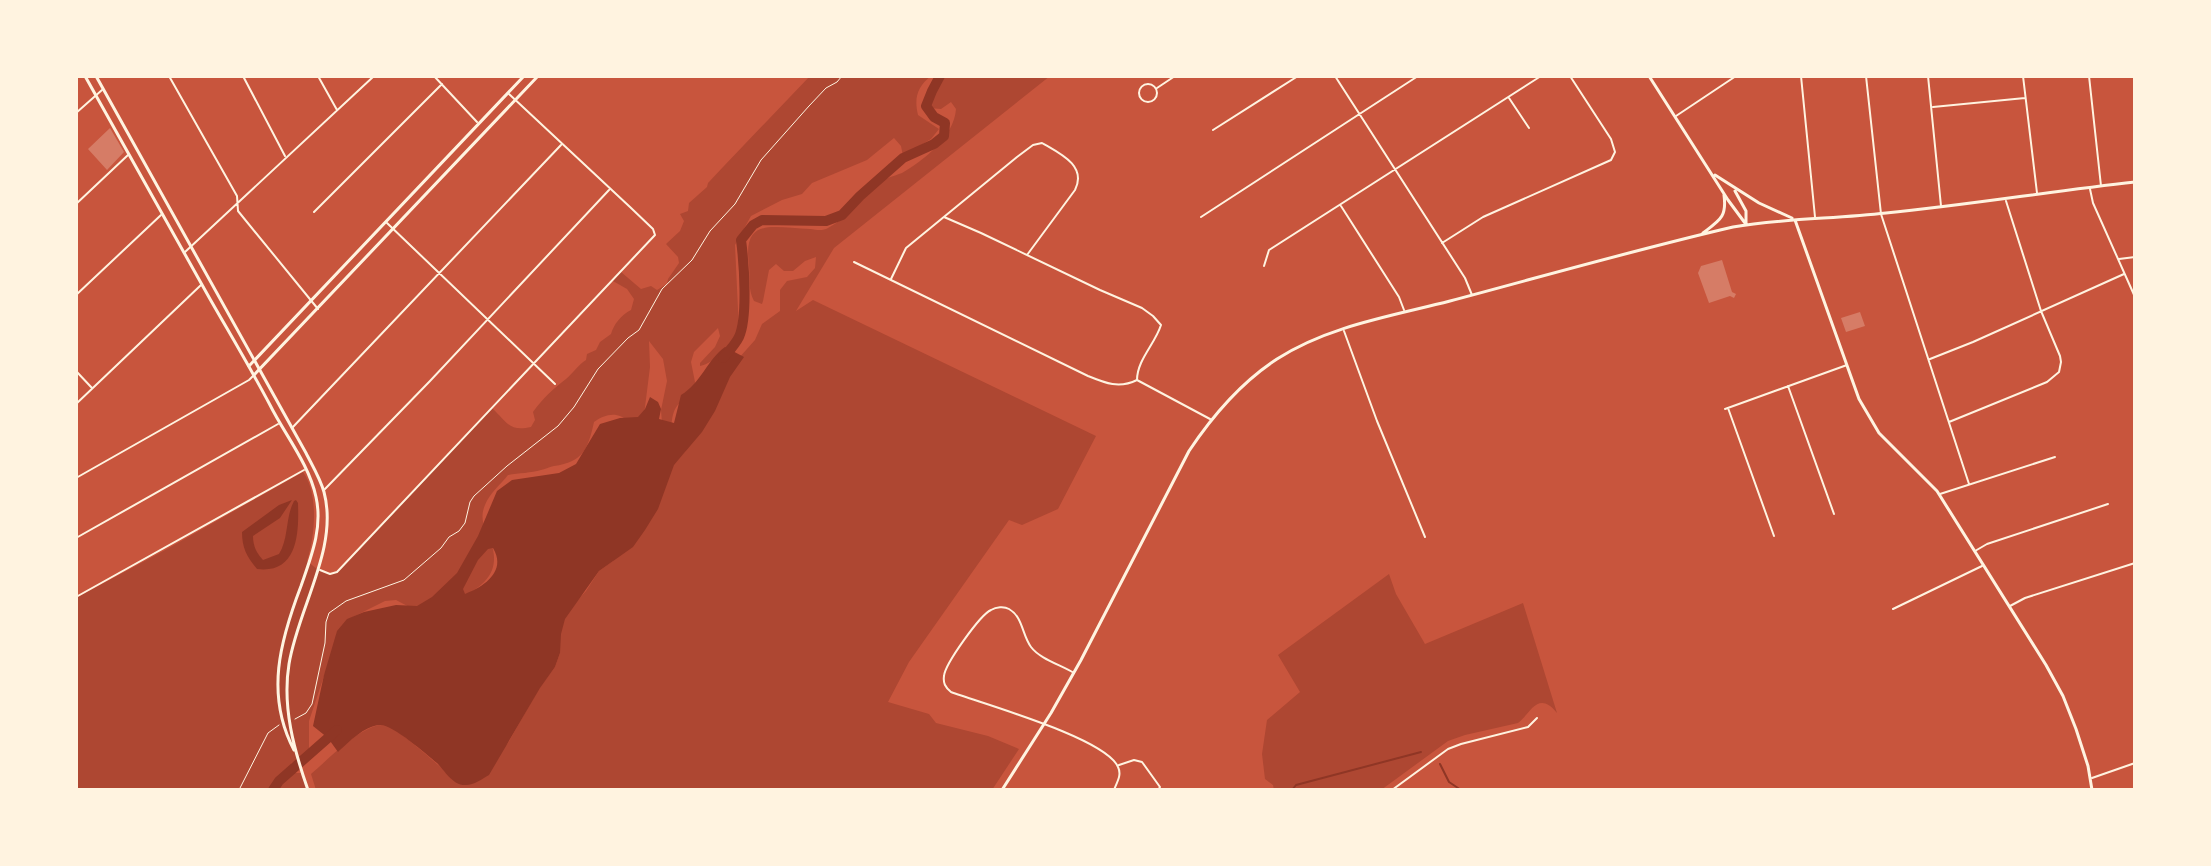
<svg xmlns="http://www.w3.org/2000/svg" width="2211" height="866" viewBox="0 0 2211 866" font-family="'Space Grotesk',sans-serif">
<rect width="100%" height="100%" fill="#c8553d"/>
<path fill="#ae4732" d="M810,76H931C917,87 914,98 918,115L939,129L931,139L903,156L901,146L894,138L867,160L812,183L802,194L782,200L751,216L735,245L739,331C732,345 715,363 700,366V363L715,347L720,336L718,328L694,352L691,362L695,382L692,396C670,404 673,417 670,437L662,423L661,410L667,381L663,359L649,341L650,367L643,423L629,422C618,411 605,414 594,422C588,449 583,462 554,466C548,467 547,469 541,470C531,473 519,473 508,475C501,484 489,494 485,505C479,519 485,528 490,540C510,589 451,601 417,611L396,600L385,601L349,619L337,632L334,655L325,673L309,721V751L304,759L291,763L294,773H301L307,790H76V598L167,549L303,472C319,494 315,536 307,561C317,569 326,578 339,570L492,408C507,422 509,432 531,427L535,420L533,412C542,399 554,388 566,379C573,373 578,365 586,360L587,354L596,350L600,342L611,334C614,324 621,315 631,310L634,299L627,289L613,281L621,272L641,289L651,286L657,290L667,284L668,279L679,263L678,257L666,244L680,231L684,221L680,214L688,211L689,203L707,187L708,183L723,167Z
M945,76H1050L834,248L796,311L813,300L1096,436L1058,509L1022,525L1009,520L909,662L888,702L929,714L936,723L988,736L1019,749L992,790H316L311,774C327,761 367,718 388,726C397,729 428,756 437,764C447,772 453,784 466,785L508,743L540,687L555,667L560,653L538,644L586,591L599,571L613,561L646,495L685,452L738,359L755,340L762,324L780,311V290L787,281L807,277L815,268L816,257L805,261L793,271H784L776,264L769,270L763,301L762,304L754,301C748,290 750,278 749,265C742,216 774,228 810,229C817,230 823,231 828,228C849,217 861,196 879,183C885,178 894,176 902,173C924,160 954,137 956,109L951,102L941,109L929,108C927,94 934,84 945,76Z
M1389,574L1396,594L1425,644L1523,603L1557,713C1538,690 1531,713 1518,723L1465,735L1448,741L1381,790H1274L1273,785L1265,779L1262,754L1267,720L1300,692L1278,655Z"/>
<path fill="#8f3625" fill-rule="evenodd" d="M725,347L744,357L730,377L715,411L702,432L674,465L658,509L645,530L633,547L599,571L565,619L561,634L560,653L555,667L540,688L489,775C482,779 474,785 466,785C453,786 445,771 437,763C426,754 392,724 380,725C364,726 349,742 338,752L328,738L313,726L324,675L337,631L347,619L364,612L396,605L417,606L432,597L457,573L478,536L497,491L512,480L559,473L576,464L600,424L620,418L638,417L645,409L650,397L658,402L661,409L659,419L674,423L681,395C701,383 707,360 725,347ZM493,548C507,571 484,587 465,594L463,589L478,560L488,549Z
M292,500L280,518L253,536C253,545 256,553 263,560L279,554C289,538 285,518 294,501L296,500L298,503C299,533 298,574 257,569C247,557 242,548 242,532L279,505Z"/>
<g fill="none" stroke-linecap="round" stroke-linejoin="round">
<path stroke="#8f3625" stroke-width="2" d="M1440,764L1449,782L1461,790
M1292,790L1296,785L1421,752"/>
<path stroke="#8f3625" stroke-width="10" d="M723,358C729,351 735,345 739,337C748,317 744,263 741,240L753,225L762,220L826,221L842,215L860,196L903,158L934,144L944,136L945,123L934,117L926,106L932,91L940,76
M273,790L279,781L337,730"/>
</g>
<path fill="#d67c66" d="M110,128L124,152L107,170L88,149Z
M1722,260L1732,292L1736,294L1734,298L1730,296L1709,303L1698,273L1701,266Z
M1860,312L1865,326L1846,332L1841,318Z"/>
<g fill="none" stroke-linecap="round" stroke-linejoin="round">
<path stroke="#fff3e0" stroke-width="1" d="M295,719L306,713L312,704L325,643L326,622L329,613L346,601L404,580L441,548L449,537L459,531L465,523L470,502L474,496L507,466L558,426L574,407L598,369L628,338L639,330L662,289L692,260L710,231L735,204L761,160L809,106L826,88L837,82L842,76
M239,790L268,733L279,725"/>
<path stroke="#fff3e0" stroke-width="2" d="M169,76L237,196L238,211L318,309
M243,76L285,156
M318,76L337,110
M434,76L477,122
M1335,76L1465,278L1472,295
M1801,76L1815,217
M1866,76L1881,214L1969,484
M1928,76L1941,206
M2023,76L2037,193
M2089,76L2101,186
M1139 93a9 9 0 1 1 18 0a9 9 0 1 1-18 0Z
M1157,88L1175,76
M1509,98L1529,128
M1933,107L2025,98
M76,113L102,90
M1676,116L1736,76
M1213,130L1298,76
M2090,189L2093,203L2135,297
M76,204L128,155
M1341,206L1399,297L1404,310
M314,212L442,84
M944,217L981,233L1100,290L1142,308L1153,316L1161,325C1155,344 1137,360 1137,380
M1201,217L1418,76
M387,223L555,384
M1442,243L1483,217L1611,160L1615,152L1611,139L1570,76
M185,252L374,76
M2119,259L2135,257
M854,262L1088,376C1105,383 1119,389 1137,380L1210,419
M1264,266L1269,250L1541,76
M891,279L906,248L1017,157L1033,145L1042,143C1061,154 1087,166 1075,190L1027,255
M76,295L161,215
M1344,331L1377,421L1425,537
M1930,359L1973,342L2124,274
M76,371L92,388
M1788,386L1834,514
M76,404L201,285
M1728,408L1774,536
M1725,409L1847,365
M1949,422L2047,382L2059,372L2061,362L2060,356L2041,311L2006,201
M292,428L561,145
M76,478L249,380L253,376
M324,490L430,381L609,190
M1940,494L2055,457
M76,538L278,424
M1975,551L1987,544L2108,504
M320,570L330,574L337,572L655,235L653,229L630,207L509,94
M76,597L304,470
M2010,606L2025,598L2135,563
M1893,609L1982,566
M1074,673C1061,665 1040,659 1031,647C1022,635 1023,617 1009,609C1004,606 996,607 991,610C980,615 945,664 944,676C943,683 945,687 951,692C983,704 1106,738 1118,767C1122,775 1117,782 1114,790
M1119,765L1134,760L1142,762L1160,787L1158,790
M2092,778L2135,763
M1392,790L1448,749L1461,744L1528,727L1537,718"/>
<path stroke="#fff3e0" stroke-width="3" d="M249,366L524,76
M254,375L538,76"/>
<path stroke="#fff3e0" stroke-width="3" d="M85,76C127,150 168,225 210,299C230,334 251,369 270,405C285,435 309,464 316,497C323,528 311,557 301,586C280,641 265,695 294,750
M96,76L306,453C312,465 320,478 324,492C339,548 298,608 289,664C282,707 294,750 308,790
M1649,76L1728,200L1745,223
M1715,175L1759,203L1792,218
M1735,191L1746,211V225
M1795,220L1859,399L1879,433L1937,491L2046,665L2063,696L2076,729L2088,766L2092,790
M1703,233C1720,220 1727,217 1724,195
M1002,790L1051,713L1081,660L1189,451C1213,415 1240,383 1277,359C1328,326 1392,316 1450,301C1544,276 1638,249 1733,227C1784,218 1835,219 1886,213C1969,205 2052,191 2135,182"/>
</g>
<rect width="2211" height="866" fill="none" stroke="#fff3e0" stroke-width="156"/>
</svg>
